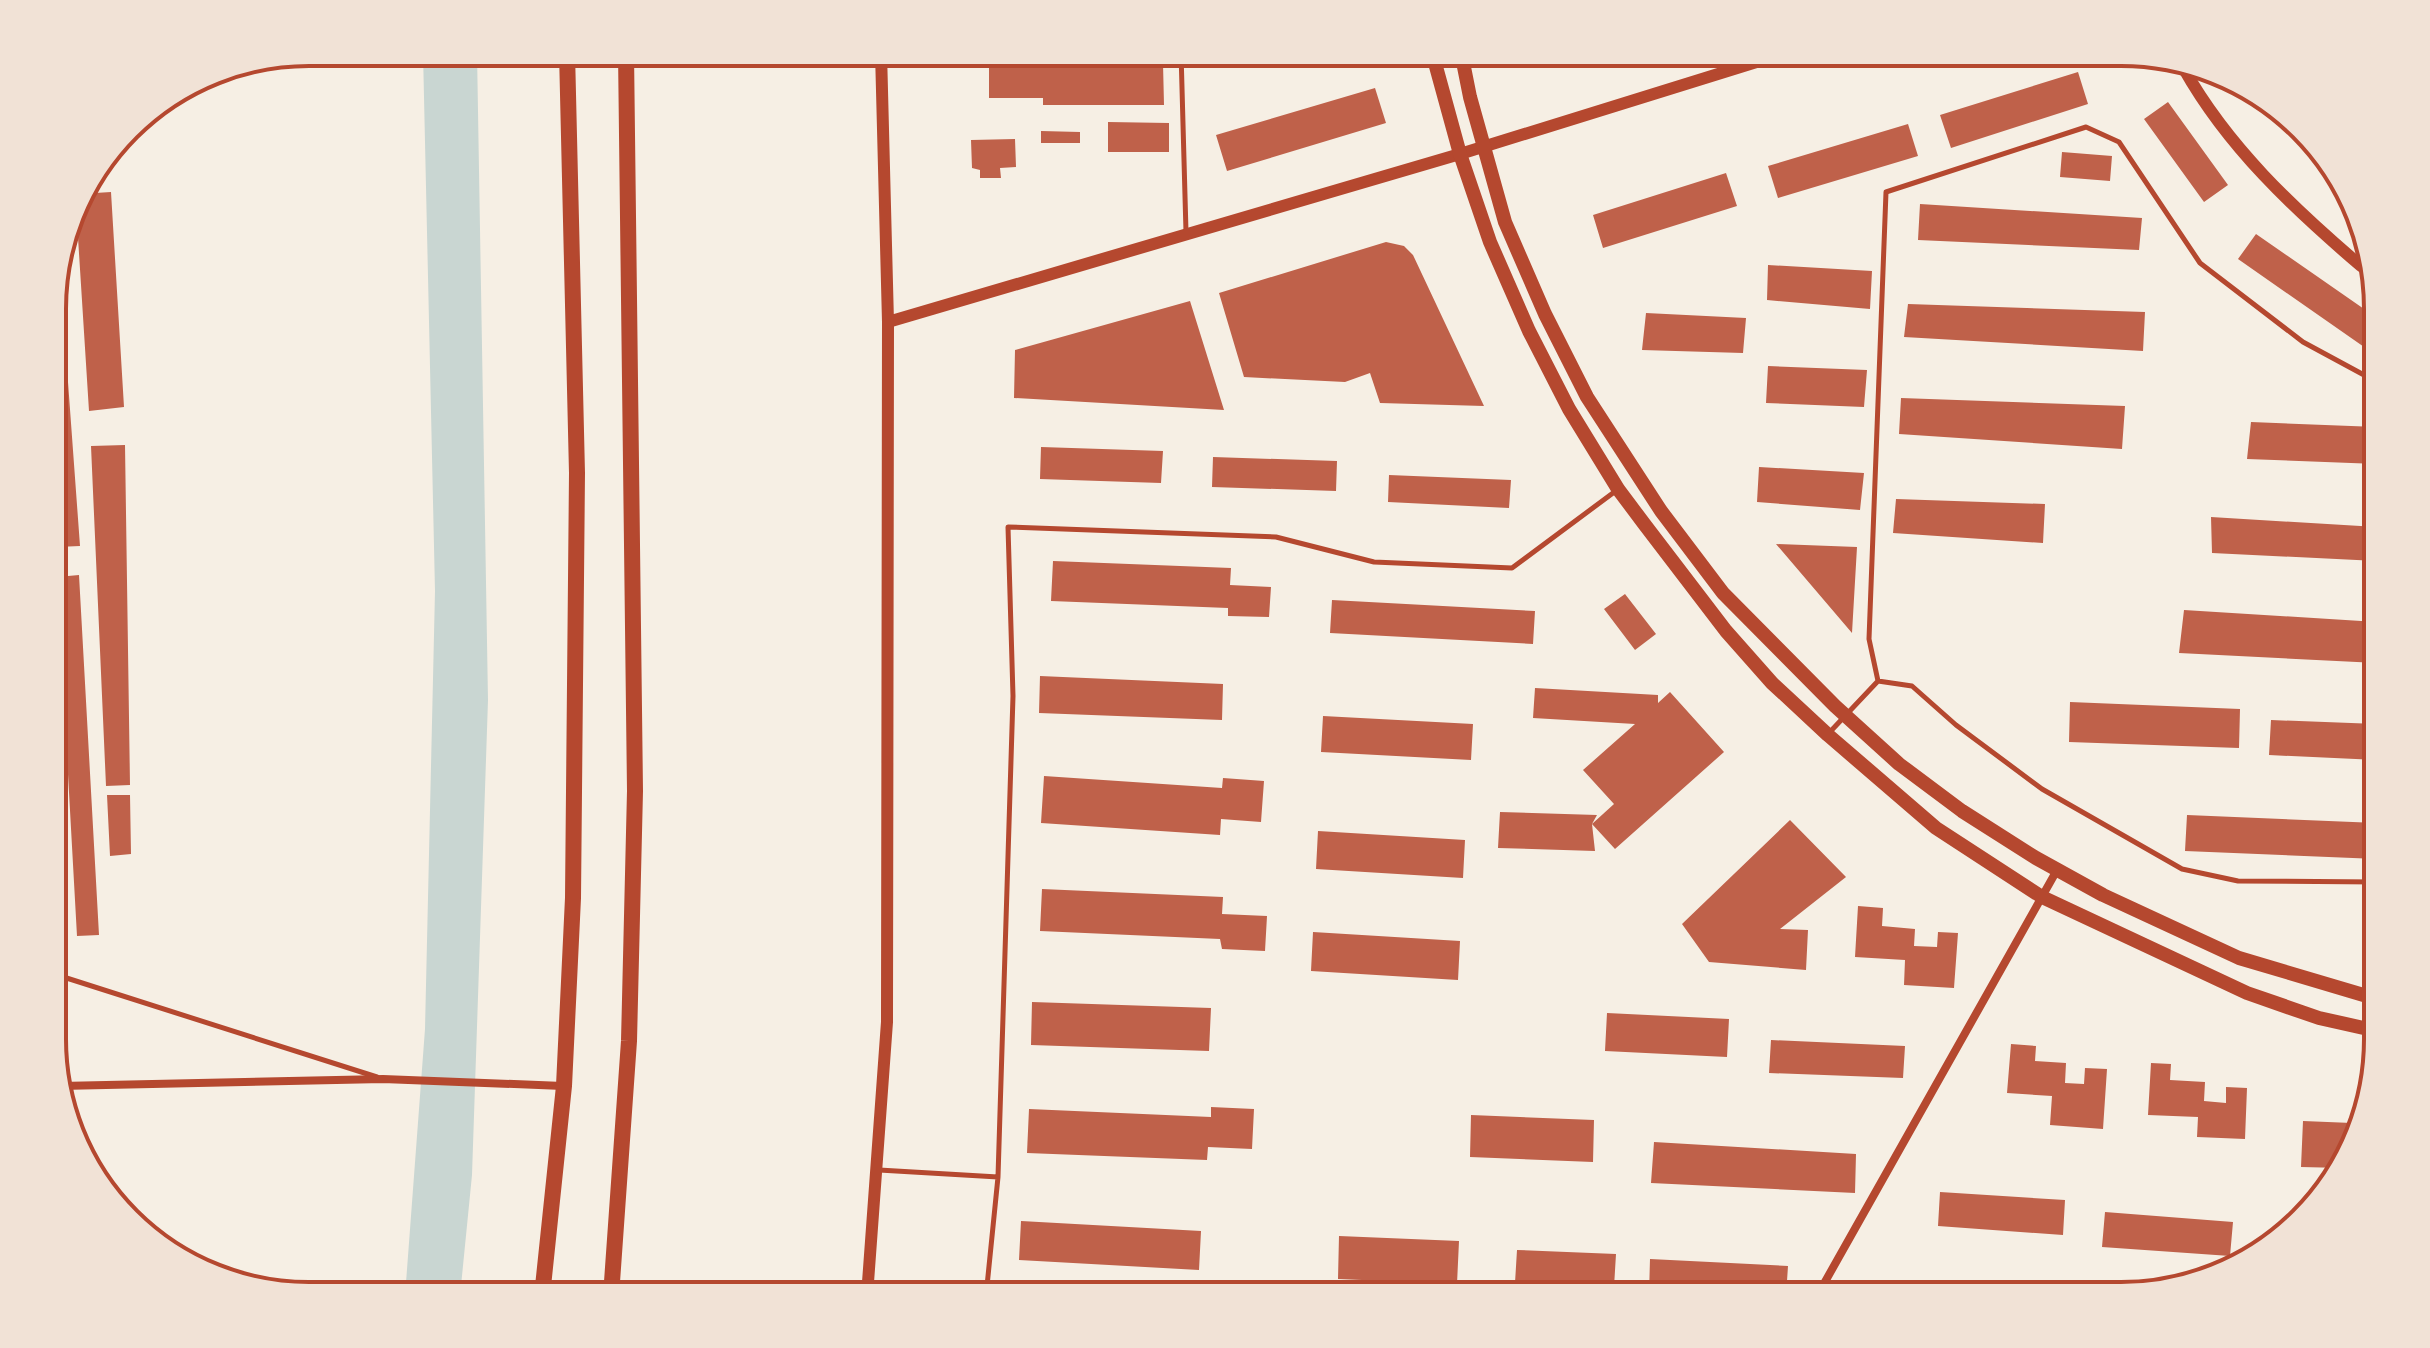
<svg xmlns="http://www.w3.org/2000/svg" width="2430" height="1348" viewBox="0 0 2430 1348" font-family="'Open Sans',sans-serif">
<rect width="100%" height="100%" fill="#f6efe4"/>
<path fill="#c9d6d2" d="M423,52H477L488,700L472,1175L460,1296H405L425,1029L435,591Z"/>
<path fill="#bf614a" d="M1543,52H1583V53L1547,64Z
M989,57H1042V64L1163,63L1164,105H1043V98H989Z
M2078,72L2088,104L1951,148L1940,115Z
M1375,88L1386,123L1227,171L1216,135Z
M2168,102L2228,185L2204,202L2144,119Z
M1108,122L1169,123V152H1108Z
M1908,124L1918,156L1778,198L1768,166Z
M1041,131L1080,132V143H1041Z
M1015,139L1016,167L1000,168L1001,178H980V170L972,168L971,140Z
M2062,152L2112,156L2110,181L2060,177Z
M1726,173L1737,206L1603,248L1593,215Z
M111,192L124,407L89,411L76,206L79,194Z
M1920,204L2142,218L2139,250L1918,240Z
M2256,234L2377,318V356L2238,259Z
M1386,242L1404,246L1413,255L1484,406L1380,403L1370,373L1345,382L1244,377L1219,293Z
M59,259L80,546L57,547L54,509V276Z
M1768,265L1872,271L1870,309L1767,300Z
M1190,301L1224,410L1014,398L1015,350Z
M1908,304L2145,312L2143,351L1904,337Z
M1646,313L1746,318L1743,353L1642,350Z
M1768,366L1867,370L1864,407L1766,403Z
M1901,398L2125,406L2122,449L1899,434Z
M2251,422L2377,427V464L2247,459Z
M125,445L130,785L106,786L91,446Z
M1041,447L1163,451L1161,483L1040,479Z
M1213,457L1337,461L1336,491L1212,487Z
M1759,467L1864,473L1860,510L1757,502Z
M1389,475L1511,480L1509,508L1388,502Z
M1896,499L2045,504L2043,543L1893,533Z
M2211,517L2377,527V561L2212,553Z
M1776,544L1857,547L1852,633Z
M1053,561L1231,568L1230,585L1271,587L1269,617L1228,616V608L1051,601Z
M79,575L99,935L77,936L57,577Z
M1625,594L1656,634L1635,650L1604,609Z
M1332,600L1535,611L1533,644L1330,633Z
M2184,610L2377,622V663L2179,653Z
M1040,676L1223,684L1222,720L1039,713Z
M1535,688L1658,695V703L1670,692L1724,752L1615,849L1592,824L1595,851L1498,848L1500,812L1597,815L1592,824L1614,804L1583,770L1635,724L1533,718Z
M2070,702L2240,709L2239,748L2069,742Z
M1323,716L1473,724L1471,760L1321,752Z
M2271,720L2377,724V760L2269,755Z
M1044,776L1222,788L1223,778L1264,781L1261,822L1221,819L1220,835L1041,823Z
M107,795H130L131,854L110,856Z
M2187,815L2377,823V859L2185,851Z
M1790,820L1846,877L1780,929L1808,930L1806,970L1709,962L1682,924Z
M1318,831L1465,840L1463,878L1316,869Z
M1042,889L1223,897L1222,914L1267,916L1265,951L1222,949L1220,939L1040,931Z
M1858,906L1883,908L1882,926L1915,929L1914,946L1937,947L1938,932L1958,933L1954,988L1904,985L1905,960L1855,957Z
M1313,932L1460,941L1458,980L1311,971Z
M1032,1002L1211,1008L1209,1051L1031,1045Z
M1607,1013L1729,1019L1727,1057L1605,1051Z
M1771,1040L1905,1046L1903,1078L1769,1073Z
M2011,1044L2036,1046L2035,1061L2066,1063L2065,1083L2084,1084L2085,1068L2107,1069L2103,1129L2050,1125L2052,1096L2007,1093Z
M2151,1063L2171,1064L2170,1080L2205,1082L2204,1101L2226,1103V1087L2247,1088L2245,1139L2197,1137L2198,1117L2148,1115Z
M1211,1107L1254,1109L1252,1149L1208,1147L1207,1160L1027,1153L1029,1109L1211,1117Z
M1471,1115L1594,1120L1593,1162L1470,1157Z
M2303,1121L2352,1123V1133H2354L2343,1168L2301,1167Z
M1654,1142L1856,1154L1855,1193L1651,1183Z
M1940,1192L2065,1200L2063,1235L1938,1226Z
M2105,1212L2233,1222L2230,1256L2102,1247Z
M1021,1221L1201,1231L1199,1270L1019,1260Z
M1339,1236L1459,1241L1457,1284L1338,1279Z
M1517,1250L1616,1254L1614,1287L1515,1283Z
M1650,1259L1788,1266L1786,1296L1649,1295Z"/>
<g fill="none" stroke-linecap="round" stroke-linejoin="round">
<path stroke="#b5482f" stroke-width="5" d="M1181,52L1186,232
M1878,681L1869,639L1886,192L2086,127L2119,142L2200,263L2303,342L2377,382
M1878,681L1912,686L1956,725L2042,789L2182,869L2238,881L2377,882
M1828,734L1878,681
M54,974L377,1077
M879,1170L998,1177
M986,1296L998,1177L1013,696L1008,527L1276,537L1374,562L1512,568L1617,490"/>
<path stroke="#b5482f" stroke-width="8" d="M60,1086L383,1079L563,1086
M1817,1296L2057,870"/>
<path stroke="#b5482f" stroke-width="12" d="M2184,69C2228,147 2293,208 2361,266L2370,271
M888,322L1460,154L1789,52
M867,1296L887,1022L888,322L881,52"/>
<path stroke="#b5482f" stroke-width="14" d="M1432,52L1460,154L1490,242L1529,331L1569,409L1618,489L1645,525L1726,631L1772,683L1828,735L1936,828L2042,897L2247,993L2319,1018L2377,1031
M1461,52L1470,97L1505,222L1545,314L1587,397L1661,511L1723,593L1835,706L1899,764L1962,811L2036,858L2103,895L2239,958L2377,999"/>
<path stroke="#b5482f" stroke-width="16" d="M542,1296L564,1086L573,898L577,473L567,52
M611,1296L629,1041L635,791L626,52"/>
</g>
<path d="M0 0H2430V1348H0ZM309 66H2121A243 243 0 0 1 2364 309V1039A243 243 0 0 1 2121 1282H309A243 243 0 0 1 66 1039V309A243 243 0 0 1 309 66Z" fill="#f1e2d6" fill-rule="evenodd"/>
<path fill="none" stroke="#b5482f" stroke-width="4" d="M309 66H2121A243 243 0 0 1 2364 309V1039A243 243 0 0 1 2121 1282H309A243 243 0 0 1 66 1039V309A243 243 0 0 1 309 66Z"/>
</svg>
